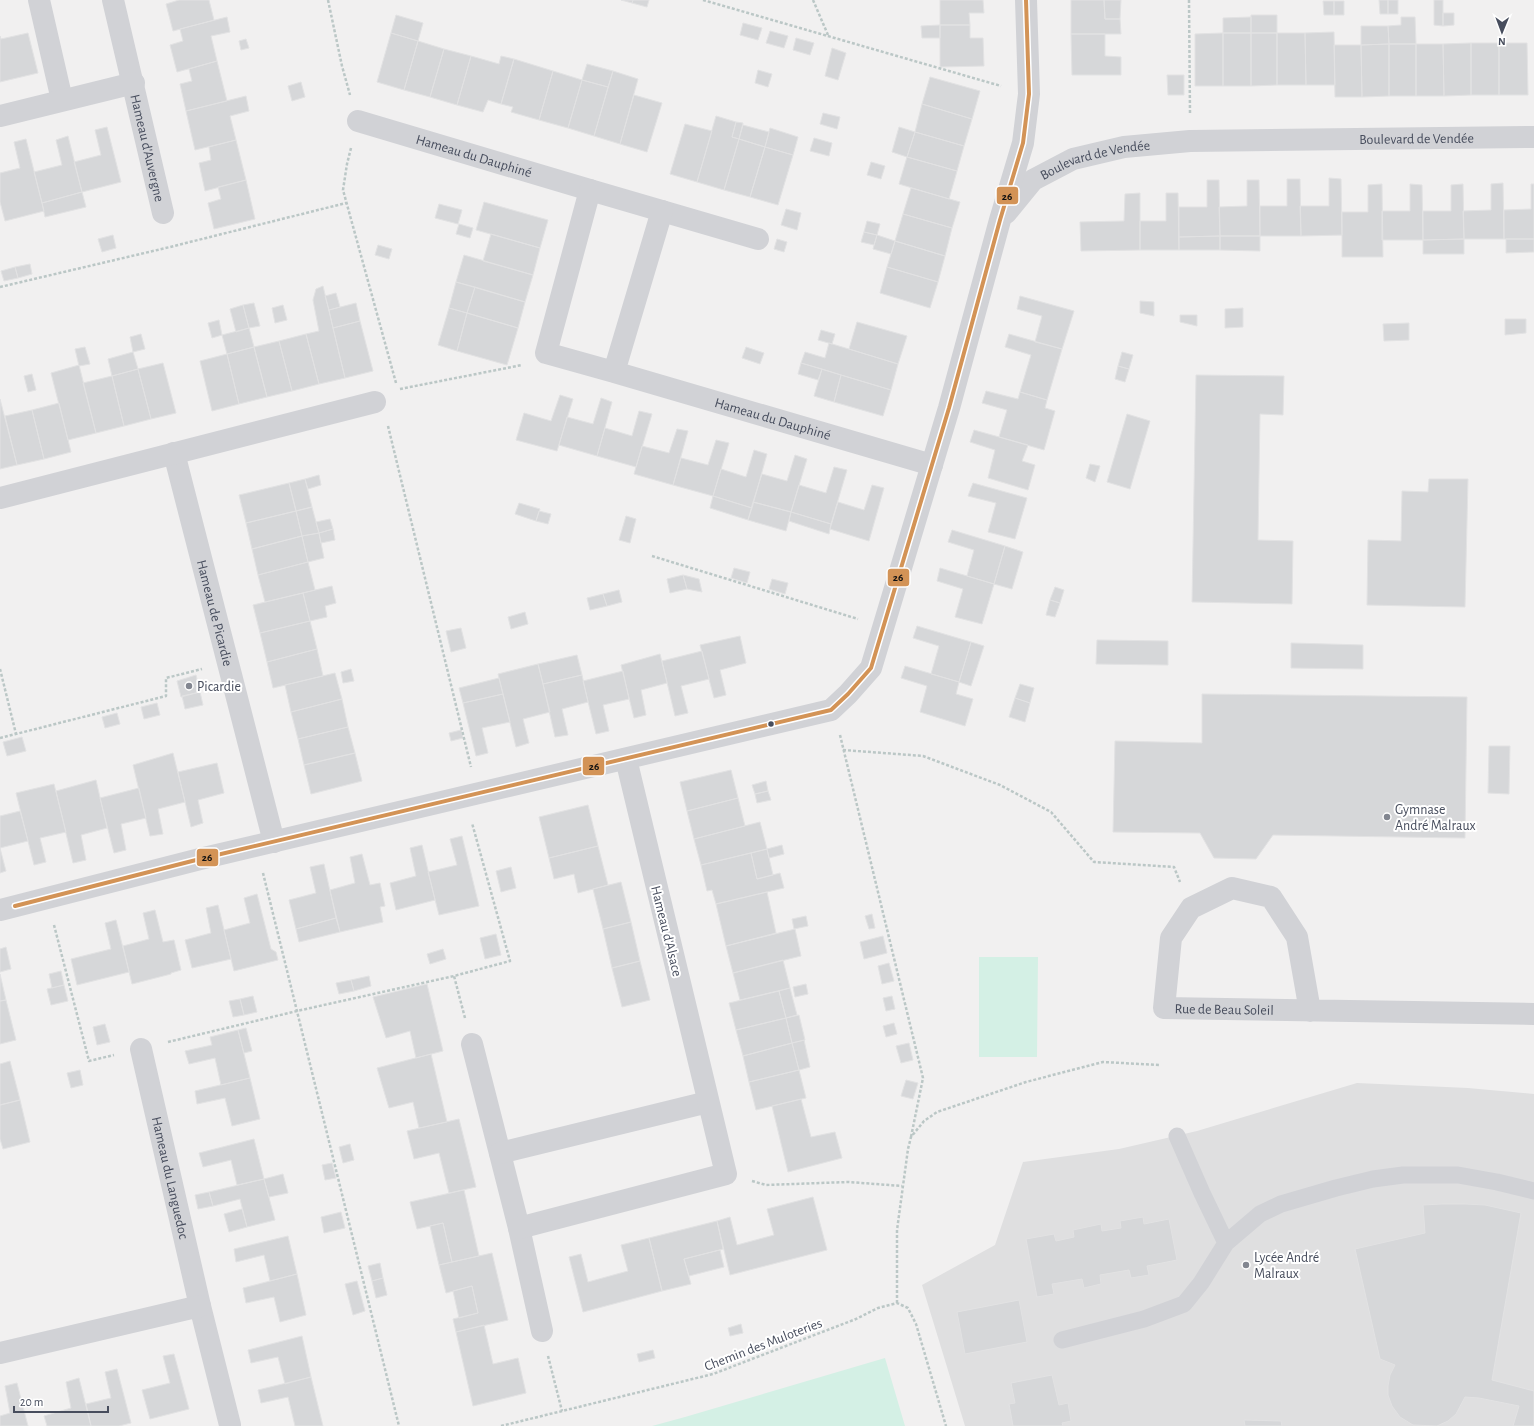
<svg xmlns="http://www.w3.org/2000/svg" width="1534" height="1426" viewBox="0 0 1534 1426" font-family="'Alegreya Sans',sans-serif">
<rect width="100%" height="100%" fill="#f1f0f0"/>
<path fill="#dfdfe0" d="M1357,1083L1468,1088L1534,1094V1426H965L922,1285L995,1245L1023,1162L1119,1149L1197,1131Z"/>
<path fill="#d4f0e5" d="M979,957H1038L1037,1057H979Z
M885,1358L905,1426H652L685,1417Z"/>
<path fill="#d6d7d9" stroke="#e2e2e3" d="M179,0H209L214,20L173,31L166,4Z
M621,0H633L632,3Z
M633,0H649L647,7L632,3Z
M940,0H983L984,13H969L970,25H940Z
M1071,0H1104L1105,19H1120L1121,34H1071Z
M1104,0H1121L1120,19H1105Z
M1379,0H1388V14H1380Z
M1388,0H1398V14H1388Z
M1434,0H1443V26L1434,25Z
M1323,1H1334V15H1324Z
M1334,1H1344V15H1334Z
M1443,13H1454V25L1443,26Z
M396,15L423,23L418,41L391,33Z
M1251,15H1277V33H1251Z
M227,17L230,32L211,36L217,61L177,72L170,45L183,41L180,29Z
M1251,17V33H1223V18Z
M1401,17H1415L1416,44H1389L1388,26L1401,25Z
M743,23L762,28L758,40L740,35Z
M940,25H970V38H983L984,66L940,67Z
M940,25V38H922L921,26Z
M1361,26H1388L1389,44L1361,45Z
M770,31L788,36L784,48L766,43Z
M1334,32L1335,85H1306L1305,33Z
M28,33L38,73L0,82V36L1,39Z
M391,33L418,41L404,90L377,82Z
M1223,33V86H1195V34Z
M1223,33H1251V86H1223Z
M1251,33H1277V85L1251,86Z
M1277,33H1305L1306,85H1277Z
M1071,34H1105V56L1121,57V75H1072Z
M796,38L814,43L810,55L793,50Z
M246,39L249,48L241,50L239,41Z
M418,41L444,49L430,97L404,90Z
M1471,43V95L1444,96L1443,44Z
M1471,43H1499V95H1471Z
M1499,43H1527L1528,95H1499Z
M1389,44H1416V96H1389Z
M1389,44V96L1362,97L1361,45Z
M1416,44H1443L1444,96H1416Z
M1334,45H1361L1362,97H1335Z
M832,48L846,53L838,80L825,76Z
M444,49L471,56L457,105L430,97Z
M471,56L499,64L501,56L514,59L501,104L488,100L483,112L457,105Z
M514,59L553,71L539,120L511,112L513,107L501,104Z
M217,61L227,101L186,111L180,84L192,81L189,69Z
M587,64L613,71L608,87L582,80Z
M758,70L772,74L768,87L755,83Z
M553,71L582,80L568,128L539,120Z
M613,71L638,79L620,144L594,136Z
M1167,75H1184V95H1168Z
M930,77L980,91L972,119L922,104Z
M582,80L608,87L594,136L568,128Z
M301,82L305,97L292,101L288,86Z
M634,95L662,103L647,152L620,144Z
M246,96L249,111L230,116L236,140L195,150L186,111Z
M922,104L972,119L964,146L915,132Z
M823,113L840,117L837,129L820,124Z
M716,116L736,122L732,137L739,139L724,190L697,182Z
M736,122L743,123L739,139L732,137Z
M685,124L712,131L697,182L670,174Z
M743,125L769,132L765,147L739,139Z
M107,127L121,182L82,192L74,162L101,155L95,130Z
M899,127L915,132L907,157L892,152Z
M770,128L798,137L793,155L765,147Z
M915,132L964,146L957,171L907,157Z
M68,136L82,192L42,203L34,172L62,165L56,140Z
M814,138L832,143L829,156L810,151Z
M26,139L44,211L5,221L0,202V173L20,168L14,142Z
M739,139L765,147L750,197L724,190Z
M236,140L246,180L205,191L199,163L211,160L209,147Z
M765,147L793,155L778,205L750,197Z
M907,157L957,171L949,199L899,184Z
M871,162L885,166L881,179L867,175Z
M1329,178L1341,179L1342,235L1301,236L1300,206H1329Z
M1287,179H1300L1301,236H1260V206H1287Z
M246,180L255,219L214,229L208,203L221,199L218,187Z
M1207,180H1219L1220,236L1179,237V207H1207Z
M1247,180H1259L1260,236H1220L1219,207L1247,206Z
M1503,183L1504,239H1464L1463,211L1491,210V184Z
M1382,184L1383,257H1342V212H1368V185Z
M1410,184L1422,185L1423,240H1382V211H1410Z
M1463,184L1464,239L1423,240V211H1451V185Z
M1531,184H1534V239H1504V210L1531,209Z
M911,188L960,202L952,228L903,214Z
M82,192L86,207L45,217L42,203Z
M1140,193V250L1081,251L1080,222L1124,221L1125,194Z
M1166,193H1178L1179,250H1140V221H1166Z
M484,202L548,220L540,248L476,230Z
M439,204L462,210L458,224L435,218Z
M786,209L801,213L797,230L781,225Z
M903,214L952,228L945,256L895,241Z
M867,221L880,224L877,235L864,232Z
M459,224L473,228L470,238L456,234Z
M864,232L877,235L874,245L861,242Z
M491,234L540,248L533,275L483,261Z
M113,235L116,248L102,252L98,239Z
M877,235L895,241L891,254L873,249Z
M1220,236H1260V251L1220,250Z
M1220,236V250H1179V237Z
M777,239L787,242L784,252L774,249Z
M1464,239V254H1423V240Z
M1506,239H1534V252L1506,253Z
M895,241L945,256L938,282L887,267Z
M378,245L392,249L389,259L375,255Z
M464,255L533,275L525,302L456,282Z
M30,264L32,274L18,278L15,267Z
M15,267L18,278L4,281L1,271Z
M887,267L938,282L930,308L880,293Z
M456,282L475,287L467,313L449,308Z
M323,286L345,378L319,384L306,334L319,331L313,300L316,289Z
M475,287L525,302L518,328L467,313Z
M336,293L340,307L329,310L325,296Z
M1020,296L1074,311L1062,349L1035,342L1042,316L1017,309Z
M1140,301L1154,302V316L1140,313Z
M254,303L260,326L249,328L243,305Z
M356,303L360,321L333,328L329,310Z
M243,305L249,328L236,332L230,309Z
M283,305L287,320L275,323L272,308Z
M449,308L467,313L457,351L438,345Z
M1243,308V327L1225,328V309Z
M467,313L518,328L507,365L457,351Z
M1180,315H1197V326L1180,322Z
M1505,319H1526V333L1505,335Z
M219,320L222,335L212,338L208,323Z
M360,321L373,371L345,378L333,328Z
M857,322L907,336L898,364L849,349Z
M1409,323V340L1384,341L1383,324Z
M249,328L254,347L227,354L222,335Z
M821,330L835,334L832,344L818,340Z
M141,334L145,349L133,352L130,337Z
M306,334L319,384L292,391L279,341Z
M1009,334L1062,349L1047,400L1020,392L1031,355L1005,347Z
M279,341L292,391L267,397L254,347Z
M829,343L898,364L891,390L801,363L805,352L825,358Z
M85,347L90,364L79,366L75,349Z
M254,347L267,397L239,404L227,354Z
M746,347L764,353L760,364L742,358Z
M133,352L138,369L112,376L108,359Z
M1122,352L1133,355L1129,369L1118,366Z
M227,354L239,404L212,411L200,361Z
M163,363L176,413L151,419L138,369Z
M801,363L822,369L818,380L798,374Z
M79,365L96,433L68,440L51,373Z
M1118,366L1129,369L1125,382L1115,379Z
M138,369L151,419L124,426L112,376Z
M822,369L841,375L834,402L814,396Z
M32,374L36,390L28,392L24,376Z
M841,375L891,390L883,416L834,402Z
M1196,375L1284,376L1283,415L1260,414L1258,540L1293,541L1292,604L1192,602Z
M112,376L124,426L96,433L83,383Z
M986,391L1018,399L1020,392L1047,400L1045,408L1055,411L1044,450L999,437L1007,410L982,403Z
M560,395L573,399L557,451L516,440L524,413L551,421Z
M601,398L612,402L597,456L559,445L567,417L593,424Z
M0,399L17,465L0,469Z
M59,403L71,452L44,459L32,410Z
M32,410L44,459L17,465L5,416Z
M639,411L652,414L636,467L597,456L605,428L632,436Z
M1127,414L1150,421L1130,489L1107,482Z
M677,429L688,431L673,485L634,474L642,446L669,453Z
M974,430L1028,445L1022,461L1035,465L1028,490L988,478L995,450L970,442Z
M716,440L729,443L713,496L673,485L681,458L708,465Z
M754,450L767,454L752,508L713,496L721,469L746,477Z
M795,455L807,459L791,512L753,502L762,474L787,481Z
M1090,464L1100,466L1095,482L1086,478Z
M834,467L847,470L831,524L791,512L799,485L826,493Z
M319,475L321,485L308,489L305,479Z
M305,479L312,507L296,511L289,483Z
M1429,479H1468L1465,607L1367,605L1368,540L1401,541L1402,491L1428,492Z
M289,483L296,511L246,523L239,495Z
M973,483L1027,498L1015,539L988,532L996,503L968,496Z
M872,485L884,488L869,541L830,529L838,502L864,510Z
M713,496L752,508L748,520L710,508Z
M753,502L791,512L786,531L748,520Z
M519,503L540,509L536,521L515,514Z
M312,507L319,533L302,536L296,511Z
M296,511L302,536L252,549L246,523Z
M539,511L551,514L548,524L536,521Z
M791,512L831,524L829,534L789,521Z
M626,516L636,519L630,543L619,540Z
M330,519L333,529L319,533L316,522Z
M333,529L335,540L321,543L319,533Z
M952,530L1005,546L994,584L967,576L974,550L948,542Z
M319,533L324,558L308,562L302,536Z
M302,536L308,562L258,575L252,549Z
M1005,546L1023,552L1012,589L994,584Z
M308,562L315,590L265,602L258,575Z
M734,568L750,572L747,583L731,578Z
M940,568L994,584L982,624L955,617L963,589L937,581Z
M683,575L699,579L702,592L687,589Z
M683,575L687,589L670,593L667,579Z
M772,579L788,583L785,594L769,589Z
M332,586L336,603L325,606L327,617L310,621L303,593Z
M1055,587L1064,590L1060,603L1050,600Z
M619,590L622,602L607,606L603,594Z
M303,593L310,621L260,633L253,605Z
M603,594L607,606L590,610L587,598Z
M1050,600L1060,603L1055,617L1046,615Z
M525,612L528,624L511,629L508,617Z
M310,621L317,649L267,662L260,633Z
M917,626L971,642L959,682L931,674L939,646L913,638Z
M461,628L466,648L451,652L446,631Z
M740,636L746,663L720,670L726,695L714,698L700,645Z
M1097,640L1168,641V665L1096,664Z
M971,642L984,646L971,686L959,682Z
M1291,643L1363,645V669L1291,668Z
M317,649L323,676L273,688L267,662Z
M702,651L709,679L681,686L688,713L675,716L662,661Z
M660,654L667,683L641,690L646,715L634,718L621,665Z
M577,655L582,675L543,684L538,664Z
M538,664L550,712L523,719L529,743L516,747L498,674Z
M905,666L959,682L956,694L973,699L965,726L920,712L927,686L901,678Z
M351,669L354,681L343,683L341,672Z
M623,671L629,699L603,705L609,731L596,734L583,681Z
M335,673L342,699L291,712L285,685Z
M196,675L200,692L181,697L177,681Z
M582,675L588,702L562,709L568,735L555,737L543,684Z
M499,678L503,694L463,703L459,688Z
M1020,684L1034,688L1030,703L1015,698Z
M200,692L203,705L185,709L182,696Z
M503,694L510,722L482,728L488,753L476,756L463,703Z
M1202,694L1467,697L1465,838L1273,835L1256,859L1214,858L1200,833L1113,832L1115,741L1202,743Z
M1015,698L1030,703L1025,722L1009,717Z
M342,699L348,727L298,739L291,712Z
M157,703L160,715L144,719L141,707Z
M117,713L120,724L105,728L102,717Z
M348,727L355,753L304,765L298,739Z
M461,730L463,738L451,741L449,733Z
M22,737L26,751L7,756L3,742Z
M1489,746H1510L1509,794L1488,793Z
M173,753L185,802L158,809L163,834L150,836L133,765Z
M355,753L362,781L311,794L304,765Z
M217,763L224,793L198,800L203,823L191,827L178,772Z
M731,770L738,798L687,811L680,782Z
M96,780L107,828L81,835L86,860L73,863L56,791Z
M766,781L768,791L755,794L752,785Z
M54,784L66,832L40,838L46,862L34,865L16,793Z
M139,788L146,818L121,824L126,850L114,853L100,798Z
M768,791L771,800L757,803L755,794Z
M738,798L745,826L694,839L687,811Z
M588,805L598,846L549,858L539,817Z
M20,811L28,841L0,848L6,871L0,873V816Z
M760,822L767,849L701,865L694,839Z
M462,836L479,906L439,915L428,872L457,865L450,839Z
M422,845L435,900L396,910L390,883L416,876L410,848Z
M782,845L784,854L769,858L767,849Z
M598,846L608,885L578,893L574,874L554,879L549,858Z
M767,849L773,875L757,879L751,853Z
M751,853L757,879L780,873L784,888L716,904L712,890L707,891L701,865Z
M362,854L370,885L380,883L385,906L380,907L383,922L340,932L330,890L355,883L350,857Z
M324,864L336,918L296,929L289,900L316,893L310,867Z
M511,867L516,888L501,892L496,871Z
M621,882L631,922L603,929L593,889Z
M767,892L776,933L726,946L716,904Z
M257,894L271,949L276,952L278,960L234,971L224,930L250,923L244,898Z
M218,905L231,959L192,968L185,940L211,933L206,908Z
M155,910L163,942L174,940L181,970L171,973V974L132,984L123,946L149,939L143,913Z
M872,914L875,928L869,929L865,916Z
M806,916L808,926L794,929L792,919Z
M336,918L340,932L299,942L296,929Z
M116,920L129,972L77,985L71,959L111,949L105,923Z
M631,922L640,961L612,968L603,929Z
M795,929L801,956L733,973L726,946Z
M496,934L501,955L485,959L480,938Z
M883,936L887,953L864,959L860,942Z
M6,947L11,969L0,972V949Z
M443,949L446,959L430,964L427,954Z
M783,960L790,988L740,1000L733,973Z
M640,961L650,1000L622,1007L612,968Z
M889,963L894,981L882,984L878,966Z
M61,971L64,985L52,988L49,974Z
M0,974L6,1000L0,1001Z
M369,976L371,986L354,991L351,980Z
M351,980L354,991L339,994L336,983Z
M427,984L443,1051L416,1058L410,1031L386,1038L373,997Z
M806,984L808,994L795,997L793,987Z
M64,985L68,1001L51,1005L47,989Z
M790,988L797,1015L786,1018L779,991Z
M779,991L786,1018L736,1030L729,1003Z
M253,996L257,1012L244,1015L240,999Z
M892,996L895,1009L886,1011L883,998Z
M240,999L244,1015L233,1017L229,1001Z
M6,1000L16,1040L0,1044V1001Z
M799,1015L805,1040L792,1043L786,1018Z
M786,1018L792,1043L743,1056L736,1030Z
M894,1023L897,1034L886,1037L883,1026Z
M105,1024L110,1042L97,1045L93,1027Z
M246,1028L252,1051L244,1053L238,1030Z
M238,1030L250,1078L221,1085L215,1058L189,1064L185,1051L212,1045L210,1037Z
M804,1040L810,1067L799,1070L792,1043Z
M792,1043L799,1070L749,1082L743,1056Z
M909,1043L913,1060L901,1063L896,1046Z
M431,1054L447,1122L419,1128L413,1102L389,1108L377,1068Z
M10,1061L20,1100L0,1105V1064Z
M80,1070L83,1085L71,1088L67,1073Z
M799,1070L806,1098L756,1110L749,1082Z
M250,1078L260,1119L232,1126L225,1098L197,1104L195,1091Z
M906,1080L918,1083L913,1099L901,1096Z
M801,1099L811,1137L835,1132L842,1158L788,1172L772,1106Z
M20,1100L30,1142L3,1149L0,1139V1105Z
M459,1119L476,1187L449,1193L439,1153L414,1159L407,1131Z
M254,1139L264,1179L237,1185L231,1160L203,1167L199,1153Z
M350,1144L354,1160L343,1163L339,1147Z
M332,1163L336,1178L325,1180L322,1165Z
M283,1174L288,1193L269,1197L264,1179Z
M264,1179L275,1220L247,1227L240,1199L213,1206L209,1192Z
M464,1190L479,1256L452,1262L443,1223L417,1229L410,1202Z
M209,1192L213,1206L198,1209L195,1195Z
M813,1197L827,1250L730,1275L717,1221L730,1217L737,1245L774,1235L767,1209Z
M1442,1204H1465L1485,1205L1521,1213L1492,1380L1534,1391V1426H1513L1519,1406L1479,1398L1465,1397L1456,1414L1448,1421L1437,1426L1413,1425L1400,1417L1392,1406L1388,1395V1386L1390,1375L1395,1365L1380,1359L1355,1249L1425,1233L1423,1205Z
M242,1209L247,1227L229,1232L224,1214Z
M341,1212L345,1228L324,1233L321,1217Z
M1143,1217L1144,1224L1169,1219L1177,1260L1147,1266L1149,1275L1131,1278L1129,1270L1100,1275L1101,1284L1084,1288L1082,1279L1052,1284L1054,1294L1037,1297L1026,1239L1054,1234L1056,1241L1074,1237L1073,1230L1101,1224L1102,1231L1121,1228L1120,1221Z
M717,1221L723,1249L684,1259L691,1284L662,1291L649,1238Z
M443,1223L452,1262L439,1265L430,1226Z
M288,1236L297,1274L270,1281L264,1255L236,1262L234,1249Z
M649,1238L662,1291L583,1312L569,1257L581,1254L588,1282L628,1271L621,1245Z
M720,1250L724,1267L689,1276L684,1259Z
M492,1253L508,1320L456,1332L453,1319L478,1313L472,1286L446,1293L439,1265Z
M380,1263L383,1278L372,1281L368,1266Z
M297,1274L306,1315L280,1322L274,1297L246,1303L243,1288Z
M383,1278L387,1295L376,1298L372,1281Z
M357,1281L365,1311L353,1315L345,1284Z
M472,1286L478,1313L459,1318L453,1291Z
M1019,1300L1027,1342L965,1354L957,1312Z
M741,1324L743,1333L730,1336L728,1328Z
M484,1325L493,1364L518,1358L526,1393L473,1406L456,1332Z
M302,1336L311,1377L285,1384L278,1357L251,1363L248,1350Z
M653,1350L655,1358L639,1362L637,1354Z
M174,1354L189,1409L150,1419L142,1390L170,1383L163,1356Z
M117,1369L131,1423L119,1426H91L86,1404L111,1398L105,1372Z
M1052,1375L1059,1405L1068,1403L1071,1421L1062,1423L1063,1426H1013L1009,1404L1015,1403L1011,1383Z
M311,1377L323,1426H295L288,1397L261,1403L258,1390Z
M79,1378L91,1426H47L44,1416L71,1408L66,1382Z
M17,1383L28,1426H0V1416L10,1413L5,1386Z
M1244,1420L1281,1421L1282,1426H1245Z"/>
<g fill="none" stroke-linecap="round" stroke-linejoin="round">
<path stroke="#bbc7c6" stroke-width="2.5" stroke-dasharray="3 2" stroke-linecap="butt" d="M328,0L342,66L350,95
M703,0L1001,86
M813,0L828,35
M1189,0L1190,113
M351,148L347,164L343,190L396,383
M0,287L170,247L346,203
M400,389L522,365
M388,426L471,767
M652,556L858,619
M0,669L16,734
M840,735L923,1078L911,1137
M0,738L166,696V678L202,669
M843,750L923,756L1000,785L1051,812L1094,862L1174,867L1180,882
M263,873L399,1426
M54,925L89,1061L114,1055
M465,1018L454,976L510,961L472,823
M168,1042L297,1011L454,976
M752,1181L766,1185L848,1182L902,1186
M897,1303V1230L908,1149L911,1137L924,1121L937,1112L1026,1082L1103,1062L1159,1065
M548,1356L562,1411
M501,1426L713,1374L856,1319L878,1308L897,1303L908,1308L916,1324L946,1426"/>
<path stroke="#d1d2d6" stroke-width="17" d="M1177,1136L1202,1193L1226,1243
M1062,1340L1144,1319L1184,1304L1201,1283L1226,1243L1260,1214L1281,1204L1336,1188L1373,1179L1403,1175H1458L1497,1182L1534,1191"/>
<g stroke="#d1d2d6" stroke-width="22">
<path d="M39,0L62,100"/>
<path id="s1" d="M113,0L163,213"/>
<path d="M0,116L134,83"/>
<path id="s2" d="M358,121L590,190"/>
<path d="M662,211L758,239"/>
<path id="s3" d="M1006,213L1033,180L1073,159L1124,147L1190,141L1534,137"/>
<path id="s4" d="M614,372L546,353L590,190L662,211L614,372L932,465"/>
<path id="s5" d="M174,453L274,842"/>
<path d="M0,498L375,402"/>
<path d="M0,910L204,858L831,710L848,694L871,668L949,408L1000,220L1023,143L1029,94L1026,0"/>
<path id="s6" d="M1310,1011L1297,937L1271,897L1232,888L1191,908L1171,938L1164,1008L1534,1014"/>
<path d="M472,1044L519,1228L542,1331"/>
<path id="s7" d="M141,1049L200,1306L230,1425"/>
<path d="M500,1153L708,1102"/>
<path d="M519,1228L726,1174L626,759"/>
<path d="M0,1353L200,1306"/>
</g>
<g stroke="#fff" stroke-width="7">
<path id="bus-1" d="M15,906L204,858L831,710L848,694L871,668L949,408L1000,220L1023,143L1029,94L1026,0"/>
</g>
<use href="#bus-1" stroke="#d39356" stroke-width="4"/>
</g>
<g fill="#828690" stroke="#fff" stroke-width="1.5">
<circle cx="189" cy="686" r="4"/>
<circle cx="1387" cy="817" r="4"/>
<circle cx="1246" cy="1265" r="4"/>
</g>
<circle fill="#474d5d" stroke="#fff" stroke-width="1.5" cx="771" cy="724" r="3.5"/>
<g text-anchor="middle" stroke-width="4" stroke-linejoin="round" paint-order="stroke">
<g font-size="14" fill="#474d5d" stroke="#fff">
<text dy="5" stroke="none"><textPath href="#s3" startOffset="433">Boulevard de Vendée</textPath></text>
<text dy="5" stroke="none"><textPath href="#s1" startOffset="152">Hameau d'Auvergne</textPath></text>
<text dy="5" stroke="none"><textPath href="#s2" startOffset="121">Hameau du Dauphiné</textPath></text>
<text dy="5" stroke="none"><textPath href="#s3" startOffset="109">Boulevard de Vendée</textPath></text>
<text dy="5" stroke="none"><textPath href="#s4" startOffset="648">Hameau du Dauphiné</textPath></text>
<text dy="5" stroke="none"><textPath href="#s5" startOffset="165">Hameau de Picardie</textPath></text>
<text transform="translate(667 931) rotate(76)" y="5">Hameau d'Alsace</text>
<text dy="5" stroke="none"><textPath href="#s6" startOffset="375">Rue de Beau Soleil</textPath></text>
<text dy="5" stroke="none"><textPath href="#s7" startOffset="132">Hameau du Languedoc</textPath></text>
<text transform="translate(763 1344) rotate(-21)" y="5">Chemin des Muloteries</text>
</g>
<g font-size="14" fill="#474d5d" stroke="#fff" text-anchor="start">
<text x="197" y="691">Picardie</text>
<text x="1395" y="814">Gymnase<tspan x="1395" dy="16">André Malraux</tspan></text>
<text x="1254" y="1262">Lycée André<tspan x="1254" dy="16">Malraux</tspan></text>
</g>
</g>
<g stroke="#fff" stroke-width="1.5">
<rect x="996" y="186" width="23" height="19" rx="4" fill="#d39356"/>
<rect x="887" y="568" width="23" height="19" rx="4" fill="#d39356"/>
<rect x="582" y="756" width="23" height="20" rx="4" fill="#d39356"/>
<rect x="196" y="848" width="23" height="19" rx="4" fill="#d39356"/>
</g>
<g font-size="11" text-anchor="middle" font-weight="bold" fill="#111">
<text x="1007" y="200">26</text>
<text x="898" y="581">26</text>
<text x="594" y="770">26</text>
<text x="207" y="861">26</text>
</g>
<g transform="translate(1502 32) rotate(181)" stroke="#ffffff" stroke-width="3" paint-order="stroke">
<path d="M0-3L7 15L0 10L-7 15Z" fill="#474d5d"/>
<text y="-6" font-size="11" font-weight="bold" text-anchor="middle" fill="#474d5d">N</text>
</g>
<path d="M14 1406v6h94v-6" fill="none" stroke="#474d5d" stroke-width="2"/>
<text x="20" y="1406" font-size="12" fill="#474d5d" stroke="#ffffff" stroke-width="3" paint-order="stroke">20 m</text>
</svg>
